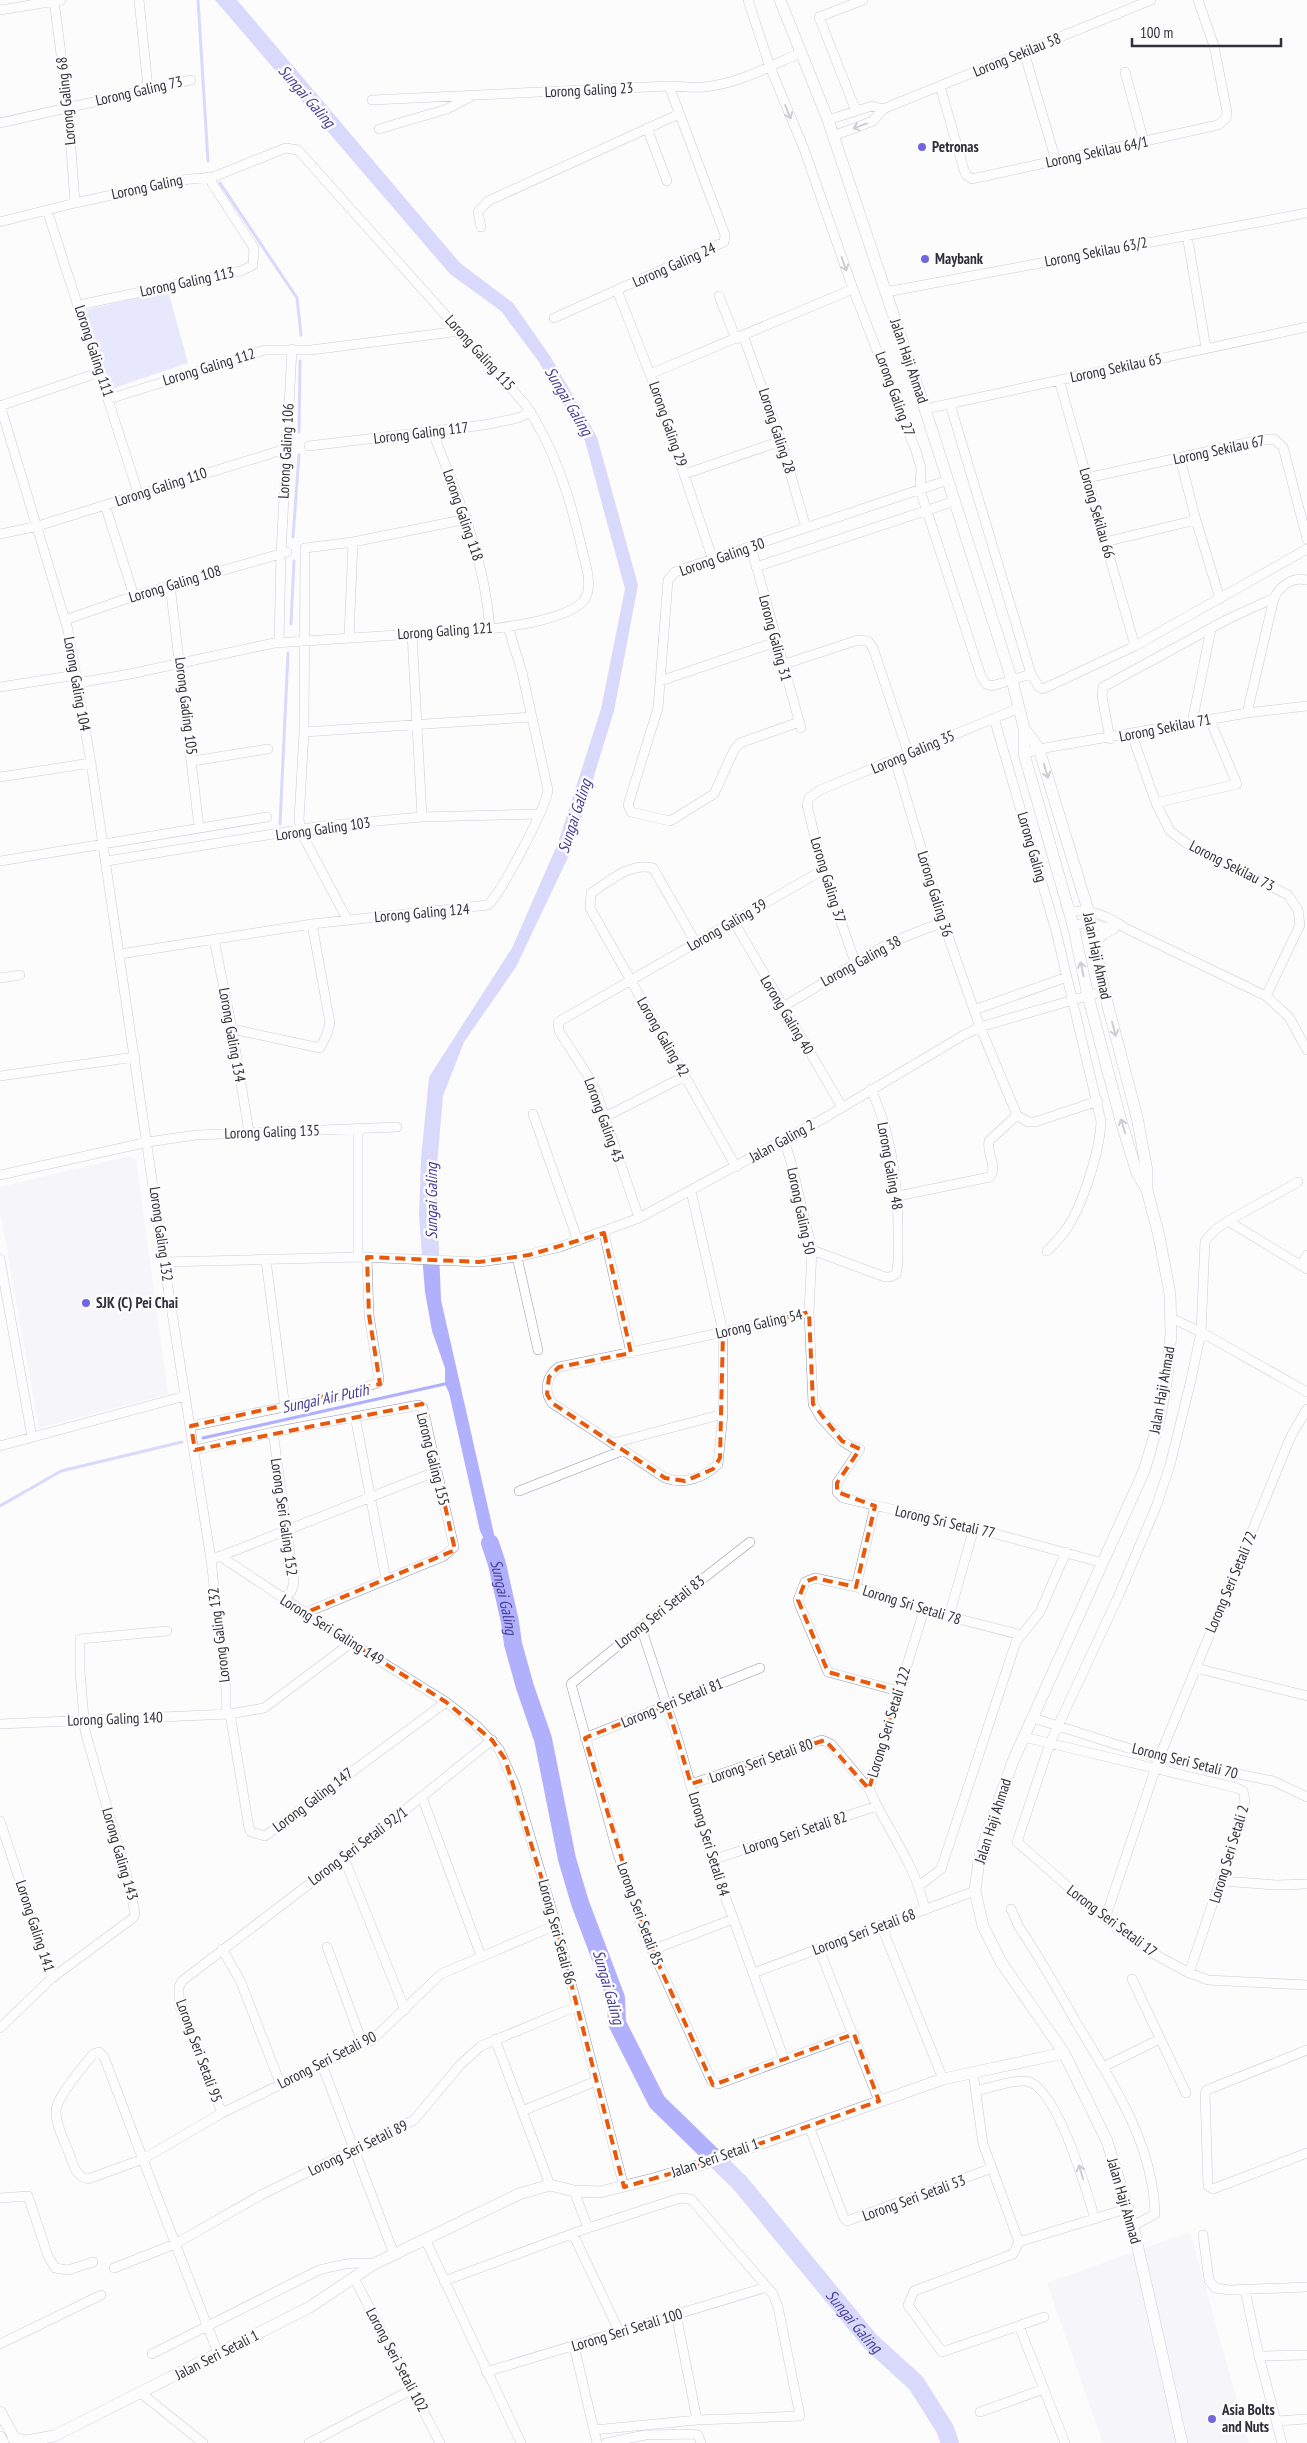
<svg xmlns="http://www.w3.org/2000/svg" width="1307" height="2443" viewBox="0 0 1307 2443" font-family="'PT Sans Narrow',sans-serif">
<rect width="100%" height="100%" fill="#fcfcfc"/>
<path fill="#efeff6" d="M129,1156L136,1159L168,1394L39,1428L0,1212V1187Z
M1190,2232L1249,2443H1103L1047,2283Z"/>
<path fill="#ced0fd" d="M168,291L188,363L111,389L85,310Z"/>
<path fill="#b0b0fd" d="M215,0H237L460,263L513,303L550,356L597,437L638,585L614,711L571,851L516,967L464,1042L443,1096L436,1177L441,1300L494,1534L497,1564L480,1531L449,1393L445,1384V1368L432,1331L425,1292L419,1216L421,1159L429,1077L512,948L558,843L601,709L625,589L585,441L539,362L501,311L450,274Z"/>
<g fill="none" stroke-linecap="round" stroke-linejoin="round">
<path stroke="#b0b0fd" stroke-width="3" d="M198,0L208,161
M220,183L297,298L301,335
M299,432L300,361
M293,537L299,455
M291,624L294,561
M280,824L288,653
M203,1438L449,1383
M0,1506L61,1471L182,1442"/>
<path stroke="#b0b0fd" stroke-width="18" id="s1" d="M490,1543L497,1564L510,1622L513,1644L525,1687L543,1739L567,1859L580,1903L616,1998L617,2023L657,2102L740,2183L870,2341L916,2383L945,2429L950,2443"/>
<g stroke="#9495ae" stroke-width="10">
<path id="minor" d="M54,0L68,108L75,203
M139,0L148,88
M748,0L770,67L804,149L853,289L916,451L921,468L920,490L981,676L986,684L992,686L1031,674
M0,10L61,0
M1024,52L1056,161
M1125,72L1144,142
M940,86L964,170L966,175L972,179L1218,125L1226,118L1227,112L1214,46L1198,0
M372,100L669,86C681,86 693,88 704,87C738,84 770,66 800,53
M856,111L819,17L863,0
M828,120L872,106L883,109
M0,123L191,80
M647,128L667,181
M379,129L447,109L472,96
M833,136L873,121L883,109L1151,0
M47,210L138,493
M0,222L75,203L181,180L213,177L286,148L298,150L525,404C555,448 570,498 582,549C585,563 594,587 584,600C569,619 513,626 490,629L274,643L130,674L77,683
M481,227L478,212L488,201L679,114
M1187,235L1206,348
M617,290L650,374L713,560
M886,292L1307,213
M719,296L736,339
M79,305L241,271L253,265L254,248L208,177
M554,318L724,242L725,235L669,86
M743,335L781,441L806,528
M650,374L853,289
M1059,380L1135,646
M109,399L265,350H311L460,331
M950,404L1031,674L1039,687L1043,689L1135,646L1307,549
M0,405L68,630L91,763L164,1262L211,1560L226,1689V1714
M0,406L100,372
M925,409L1307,327
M433,433C459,501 484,554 490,629
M309,446L484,425L518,418L531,412
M1180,458L1196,520L1220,599
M685,474L781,441
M1087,478L1259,440L1274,439L1283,447L1307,539
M105,505L134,596
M0,534L38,526L285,449
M1105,542L1196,520
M751,547L801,728
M756,567L955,501
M170,585L199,827
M65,620L134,596L287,552
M412,634L422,817
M349,637L353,542
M279,643L281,553L292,349
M782,665L858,640L868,641L873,648L909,755
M660,681L776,642
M0,687L76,675
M1247,713L1274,598C1281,585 1292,577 1307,580
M994,718L1056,931L1101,1121C1100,1150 1083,1206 1065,1231C1060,1238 1053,1245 1047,1251
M799,722L740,743L734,750L714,794L670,821L631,812L628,805L658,708L668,580L675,572L683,569L948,480
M1192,723L1211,629
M304,732L532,717
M1132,735L1156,803L1170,831L1186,843L1288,895L1298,910L1300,925L1266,996
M1110,739L1102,696L1103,687L1228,619L1274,598
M1024,754L1039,749L1247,713L1307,706
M895,760L943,922L980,1027L1017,1115L1028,1122H1035L1098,1101
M193,761L268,749
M0,777L91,763
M1156,803L1237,784L1210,720
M0,861L267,817
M107,861L322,826L422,817L540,814
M1069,911C1090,910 1109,915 1125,928L1266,996L1289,1017L1307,1050
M347,919L303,836L299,820L304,732L305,548L353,542L467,519
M734,922L842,1107
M1073,925L1088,923L1114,929
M214,939L232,1029L249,1132
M696,943L653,868C630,862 610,881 591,893L590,908L736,1167
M120,954L312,924L488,905C501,893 546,808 548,790L522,672L508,627
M855,962L823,870L807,805L809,798L820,790L1019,708
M0,978L20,975
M783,1007L889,943L943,922
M974,1010L1067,977
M232,1029L320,1048L327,1034L330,1023L312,924
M0,1076L135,1057
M533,1114L578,1241
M605,1117L685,1076
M784,1140L791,1162L812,1250L809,1312L813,1404L821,1418L842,1441L853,1448L860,1449L837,1483V1492L843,1498L974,1528L1103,1563
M0,1175L148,1142L196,1135L397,1127
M1298,1182L1228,1221L1215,1230L1205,1241L1201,1332L1191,1380L1170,1465L1156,1507L1118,1597L1050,1743L1017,1842L1105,1919L1147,1950L1189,1973L1208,1980L1307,1985
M691,1191L723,1332V1414L718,1464C704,1478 684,1485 665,1478L552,1403C543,1391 547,1375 559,1367C643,1350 726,1332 809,1312
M898,1196L990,1177C998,1166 986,1153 989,1141L1017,1115
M639,1218L597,1094L590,1079L559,1031L558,1022L823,870
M1228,1221L1307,1269
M604,1233L631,1353
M812,1250L885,1277H890L896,1274C899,1264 898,1253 898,1243C899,1192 893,1137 871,1089
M358,1257V1129
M517,1257L538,1350
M0,1259L32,1437
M266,1260L285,1408
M164,1262L358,1257L479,1262L517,1257L560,1247L639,1218L828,1116L962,1036L980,1027L1104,991
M1301,1265L1307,1255
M1171,1318L1201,1332L1307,1392
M355,1416L386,1579
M191,1426L334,1397L378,1383L379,1379L369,1315L367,1257
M273,1432L294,1582L291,1592L283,1598
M614,1443L723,1414
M0,1446L185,1396
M195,1450L273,1432L419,1405L423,1408L454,1547L444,1556L305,1613
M519,1491L624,1450
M750,1542L641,1627L571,1684L617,1851L644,1932L711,2080L718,2084L854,2034
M220,1556L345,1639L446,1702L477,1726L499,1749L515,1785L556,1925L624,2187
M216,1558L437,1471
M856,1587L875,1506
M924,1610L869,1789C888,1832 915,1862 925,1910
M949,1616L974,1528
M641,1627L678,1740L712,1860L784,2059
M1196,1668L1307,1696
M898,1691L828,1672L800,1606L798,1600L805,1582L815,1578L856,1587L924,1610L1021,1635
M230,1714L249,1828L251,1832L265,1836L446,1702
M1033,1718L1159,1758L1273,1781L1307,1797
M0,1724L230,1714L264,1708L351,1643
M1024,1737L1237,1788L1243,1791L1245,1801L1237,1831L1189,1973
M585,1738L760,1668
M691,1784L822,1740L831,1744L869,1789
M422,1797L481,1956
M0,1821L52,1978
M344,1858L405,2010
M712,1860L877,1806
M1222,1881L1277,1885L1307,1884
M920,1885L941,1869L1016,1642L1040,1612L1066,1552
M1011,1909L1019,1927C1040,1958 1058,1990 1076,2022C1112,2082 1153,2142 1155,2214L1133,2226
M1105,1919L1159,1758L1291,1436L1307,1409
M881,1925L943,2079
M327,1947L363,2045
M222,1949L240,1980L280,2083
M819,1949L879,2101
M652,1950L733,1919
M753,1973L975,1891
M1132,1979L1186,2093
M0,2028L52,1978L133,1918L135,1914L130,1887L85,1731L80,1671V1639L167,1631
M495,2039L550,2185
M1307,2050L1207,2090L1205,2093L1208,2186L1213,2189L1307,2153
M322,2065L394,2254
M1103,2067L1160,2039
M973,2072L983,2144L1019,2242
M976,2091C989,2088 1012,2080 1025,2081C1056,2083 1087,2192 1095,2219
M522,2111L596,2081
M222,2113L179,2004V1987L182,1981L384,1827L492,1740
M809,2126L844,2218L847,2221L992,2168
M574,2191L588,2228
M0,2198L28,2196L48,2256L55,2268L68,2270L93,2262
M573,2234L619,2331
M1203,2235L1209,2280L1215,2288L1230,2290L1307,2287
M425,2239L521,2443
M114,2268L175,2244L261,2195L414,2120L460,2065L481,2046L577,2006
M354,2278L440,2443
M444,2281L588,2228L680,2198L691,2199L773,2294L778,2307L800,2416L697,2420L594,2430
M1245,2290L1259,2356L1282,2443
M676,2314L697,2420
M1044,2317L942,2352L908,2305L914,2291L1013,2254L1019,2242L1129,2208
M1019,2326L1065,2443
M0,2344L101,2295
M574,2346L597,2443
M152,2354L319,2270C339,2265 354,2261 374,2264
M219,2355C179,2256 142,2156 104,2057L99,2052L93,2054C84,2066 55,2098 56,2112C56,2126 64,2140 69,2153C73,2164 75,2176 88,2179L143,2159L222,2113L372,2040L441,1974L556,1925
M1259,2356L1307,2355
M486,2372L767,2287
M141,2393L203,2443
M980,2412L1044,2389
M1276,2421L1307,2419
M309,2443L413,2389
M606,2443L645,2435L694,2434L698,2435L701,2443"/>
</g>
<g stroke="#9495ae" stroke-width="12">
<path id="tertiary" d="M780,0L828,120L925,409L1012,680L1024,728V754L1073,925L1088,996L1121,1121L1137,1173L1147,1190L1159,1236L1170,1294L1171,1334L1167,1377L1159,1421L1144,1471L1013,1761L986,1836L979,1860L975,1891L983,1926L1001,1962L1064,2053L1107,2141L1133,2226L1182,2443
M1024,728L1039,749L1088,910L1104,991L1137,1117L1147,1171V1190
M1093,943L1104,933L1112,929
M0,2412L17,2443
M0,2437L3,2443
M13,2438L26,2441L54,2436L310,2307L374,2264L519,2194L550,2185L574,2191L600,2192L653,2179L697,2166L943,2079L1064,2053"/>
</g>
<use href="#minor" stroke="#fff" stroke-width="9"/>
<use href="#tertiary" stroke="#fff" stroke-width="11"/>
</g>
<defs><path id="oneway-shaft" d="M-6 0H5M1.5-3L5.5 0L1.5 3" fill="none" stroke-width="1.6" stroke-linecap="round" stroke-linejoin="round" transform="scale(1.25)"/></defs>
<g stroke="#98989d">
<use href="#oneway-shaft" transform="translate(788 112) rotate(68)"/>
<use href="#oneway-shaft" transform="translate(860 126) rotate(160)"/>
<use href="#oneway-shaft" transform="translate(844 264) rotate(71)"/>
<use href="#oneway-shaft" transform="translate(1046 771) rotate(73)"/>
<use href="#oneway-shaft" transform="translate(1082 969) rotate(-102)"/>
<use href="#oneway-shaft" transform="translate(1114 1029) rotate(75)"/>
<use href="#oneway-shaft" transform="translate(1123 1126) rotate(-107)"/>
<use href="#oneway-shaft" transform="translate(1081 2172) rotate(-107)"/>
</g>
<path d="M0 0H1307V2443H0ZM604,1233L631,1353L559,1367L549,1377L547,1394L552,1403L665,1478L685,1481L713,1469L720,1458L723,1332L809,1312L813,1404L842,1441L860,1449L837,1483V1492L875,1506L856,1587L815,1578L805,1582L798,1600L828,1672L898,1691L869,1789L825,1740L691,1784L667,1705L585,1738L644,1932L713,2085L854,2034L879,2101L697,2166L624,2187L556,1925L505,1759L492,1740L446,1702L305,1613L455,1550L422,1404L195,1450L191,1426L380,1384L369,1315L367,1257L479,1262L529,1255Z" fill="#fcfcfc" fill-opacity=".55" fill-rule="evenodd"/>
<path fill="none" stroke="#e8590c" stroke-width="4" stroke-dasharray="10 6" stroke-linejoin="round" d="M604,1233L631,1353L559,1367L549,1377L547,1394L552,1403L665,1478L685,1481L713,1469L720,1458L723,1332L809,1312L813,1404L842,1441L860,1449L837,1483V1492L875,1506L856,1587L815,1578L805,1582L798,1600L828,1672L898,1691L869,1789L825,1740L691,1784L667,1705L585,1738L644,1932L713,2085L854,2034L879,2101L697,2166L624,2187L556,1925L505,1759L492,1740L446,1702L305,1613L455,1550L422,1404L195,1450L191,1426L380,1384L369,1315L367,1257L479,1262L529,1255Z"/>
<g fill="#7165e0" stroke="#fcfcfc" stroke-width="2">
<circle cx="922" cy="147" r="5"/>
<circle cx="925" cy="259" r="5"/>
<circle cx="86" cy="1303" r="5"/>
<circle cx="1212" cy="2419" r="5"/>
</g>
<g text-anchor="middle" stroke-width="5" stroke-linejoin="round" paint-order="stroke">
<g font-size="15" fill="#30303b" stroke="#fcfcfc">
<text transform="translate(1017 55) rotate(-22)" y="5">Lorong Sekilau 58</text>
<text transform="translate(589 90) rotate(-3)" y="5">Lorong Galing 23</text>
<text transform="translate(139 91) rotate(-13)" y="5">Lorong Galing 73</text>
<text transform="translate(66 101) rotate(-96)" y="5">Lorong Galing 68</text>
<text transform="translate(1097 152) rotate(-12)" y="5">Lorong Sekilau 64/1</text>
<text transform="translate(147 187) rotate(-12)" y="5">Lorong Galing</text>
<text transform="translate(1096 252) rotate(-11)" y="5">Lorong Sekilau 63/2</text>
<text transform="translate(674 265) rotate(-24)" y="5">Lorong Galing 24</text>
<text transform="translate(187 282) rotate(-12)" y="5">Lorong Galing 113</text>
<text transform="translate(94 351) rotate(72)" y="5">Lorong Galing 111</text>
<text transform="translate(480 353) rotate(48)" y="5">Lorong Galing 115</text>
<text transform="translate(909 361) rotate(71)" y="5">Jalan Haji Ahmad</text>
<text transform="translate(209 367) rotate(-17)" y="5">Lorong Galing 112</text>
<text transform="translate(1116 368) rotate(-12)" y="5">Lorong Sekilau 65</text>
<text transform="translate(895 394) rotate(70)" y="5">Lorong Galing 27</text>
<text transform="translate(668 424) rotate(71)" y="5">Lorong Galing 29</text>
<text transform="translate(777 431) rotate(72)" y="5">Lorong Galing 28</text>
<text transform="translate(421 433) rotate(-7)" y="5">Lorong Galing 117</text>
<text transform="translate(1219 450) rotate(-12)" y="5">Lorong Sekilau 67</text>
<text transform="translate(286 451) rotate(-87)" y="5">Lorong Galing 106</text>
<text transform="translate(161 487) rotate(-18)" y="5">Lorong Galing 110</text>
<text transform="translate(1097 513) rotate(74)" y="5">Lorong Sekilau 66</text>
<text transform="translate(463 515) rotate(71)" y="5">Lorong Galing 118</text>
<text transform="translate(722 557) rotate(-19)" y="5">Lorong Galing 30</text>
<text transform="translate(175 584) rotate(-17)" y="5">Lorong Galing 108</text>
<text transform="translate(445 631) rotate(-4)" y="5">Lorong Galing 121</text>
<text transform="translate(775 638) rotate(75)" y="5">Lorong Galing 31</text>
<text transform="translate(77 684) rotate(80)" y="5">Lorong Galing 104</text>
<text transform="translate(186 706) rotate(83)" y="5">Lorong Gading 105</text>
<text transform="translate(1165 728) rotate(-11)" y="5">Lorong Sekilau 71</text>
<text transform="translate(913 752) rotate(-23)" y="5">Lorong Galing 35</text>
<text transform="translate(323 829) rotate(-8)" y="5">Lorong Galing 103</text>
<text transform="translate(1032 847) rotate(74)" y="5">Lorong Galing</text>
<text transform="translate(1232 866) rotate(27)" y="5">Lorong Sekilau 73</text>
<text transform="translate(828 880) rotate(73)" y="5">Lorong Galing 37</text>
<text transform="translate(935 894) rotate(73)" y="5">Lorong Galing 36</text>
<text transform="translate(422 913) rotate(-5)" y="5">Lorong Galing 124</text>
<text transform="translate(727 925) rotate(-30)" y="5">Lorong Galing 39</text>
<text transform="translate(1097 956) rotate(78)" y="5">Jalan Haji Ahmad</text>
<text transform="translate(861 961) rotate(-29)" y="5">Lorong Galing 38</text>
<text transform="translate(787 1015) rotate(59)" y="5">Lorong Galing 40</text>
<text transform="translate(232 1035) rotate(80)" y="5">Lorong Galing 134</text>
<text transform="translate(663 1037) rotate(60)" y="5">Lorong Galing 42</text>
<text transform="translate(604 1120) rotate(70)" y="5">Lorong Galing 43</text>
<text transform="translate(272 1132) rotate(-2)" y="5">Lorong Galing 135</text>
<text transform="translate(782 1141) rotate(-29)" y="5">Jalan Galing 2</text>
<text transform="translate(890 1166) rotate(80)" y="5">Lorong Galing 48</text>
<text transform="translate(801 1211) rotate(78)" y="5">Lorong Galing 50</text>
<text transform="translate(161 1234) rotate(82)" y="5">Lorong Galing 132</text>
<text transform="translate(759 1324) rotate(-13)" y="5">Lorong Galing 54</text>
<text transform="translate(1162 1390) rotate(-80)" y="5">Jalan Haji Ahmad</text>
<text transform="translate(433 1459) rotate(76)" y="5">Lorong Galing 155</text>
<text transform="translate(284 1517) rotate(82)" y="5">Lorong Seri Galing 152</text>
<text transform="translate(945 1522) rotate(13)" y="5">Lorong Sri Setali 77</text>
<text transform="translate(1231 1582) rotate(-67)" y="5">Lorong Seri Setali 72</text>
<text transform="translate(912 1605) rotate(17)" y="5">Lorong Sri Setali 78</text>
<text transform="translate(660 1612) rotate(-38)" y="5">Lorong Seri Setali 83</text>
<text transform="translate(332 1630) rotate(32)" y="5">Lorong Seri Galing 149</text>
<text transform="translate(219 1635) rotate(-97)" y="5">Lorong Galing 132</text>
<text transform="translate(672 1703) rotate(-22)" y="5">Lorong Seri Setali 81</text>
<text transform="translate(115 1719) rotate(-2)" y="5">Lorong Galing 140</text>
<text transform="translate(889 1722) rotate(-73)" y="5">Lorong Seri Setali 122</text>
<text transform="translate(761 1761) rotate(-19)" y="5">Lorong Seri Setali 80</text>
<text transform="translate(1185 1761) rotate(14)" y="5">Lorong Seri Setali 70</text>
<text transform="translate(313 1800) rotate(-37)" y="5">Lorong Galing 147</text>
<text transform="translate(993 1821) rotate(-72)" y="5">Jalan Haji Ahmad</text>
<text transform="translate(795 1833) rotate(-18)" y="5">Lorong Seri Setali 82</text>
<text transform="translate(709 1844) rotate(73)" y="5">Lorong Seri Setali 84</text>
<text transform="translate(358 1846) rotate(-37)" y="5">Lorong Seri Setali 92/1</text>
<text transform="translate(120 1854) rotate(74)" y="5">Lorong Galing 143</text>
<text transform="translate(1229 1854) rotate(-73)" y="5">Lorong Seri Setali 2</text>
<text transform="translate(640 1914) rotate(70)" y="5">Lorong Seri Setali 85</text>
<text transform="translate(1112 1921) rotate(37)" y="5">Lorong Seri Setali 17</text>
<text transform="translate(35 1926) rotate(72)" y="5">Lorong Galing 141</text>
<text transform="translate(557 1932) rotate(75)" y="5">Lorong Seri Setali 86</text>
<text transform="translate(864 1932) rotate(-20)" y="5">Lorong Seri Setali 68</text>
<text transform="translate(199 2051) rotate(70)" y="5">Lorong Seri Setali 95</text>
<text transform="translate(327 2060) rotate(-27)" y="5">Lorong Seri Setali 90</text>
<text transform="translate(358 2148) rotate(-26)" y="5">Lorong Seri Setali 89</text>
<text transform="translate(715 2158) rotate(-19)" y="5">Jalan Seri Setali 1</text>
<text transform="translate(914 2198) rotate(-20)" y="5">Lorong Seri Setali 53</text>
<text transform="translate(1124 2201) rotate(74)" y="5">Jalan Haji Ahmad</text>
<text transform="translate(627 2330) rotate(-17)" y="5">Lorong Seri Setali 100</text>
<text transform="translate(217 2355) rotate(-27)" y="5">Jalan Seri Setali 1</text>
<text transform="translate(397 2360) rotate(62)" y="5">Lorong Seri Setali 102</text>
</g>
<g font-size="15" font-weight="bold" fill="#30303b" stroke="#fcfcfc" text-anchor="start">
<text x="932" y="152">Petronas</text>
<text x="935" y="264">Maybank</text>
<text x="96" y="1308">SJK (C) Pei Chai</text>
<text x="1222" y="2415">Asia Bolts<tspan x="1222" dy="17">and Nuts</tspan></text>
</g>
<g font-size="16" font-style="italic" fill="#494097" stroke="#fcfcfc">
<text transform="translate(307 96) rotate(49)" y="6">Sungai Galing</text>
<text transform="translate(569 401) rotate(59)" y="6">Sungai Galing</text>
<text transform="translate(574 816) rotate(-72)" y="6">Sungai Galing</text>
<text transform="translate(431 1201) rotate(-90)" y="6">Sungai Galing</text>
<text transform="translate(325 1398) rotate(-12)" y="6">Sungai Air Putih</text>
<text dy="6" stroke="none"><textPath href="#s1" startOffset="56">Sungai Galing</textPath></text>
<text transform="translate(609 1987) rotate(74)" y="6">Sungai Galing</text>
<text dy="6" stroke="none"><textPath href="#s1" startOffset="882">Sungai Galing</textPath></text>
</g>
</g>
<path d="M1132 38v8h149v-8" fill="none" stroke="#30303b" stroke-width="2.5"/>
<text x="1140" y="38" font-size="15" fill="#30303b" stroke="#fcfcfc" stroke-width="4" paint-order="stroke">100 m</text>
</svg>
